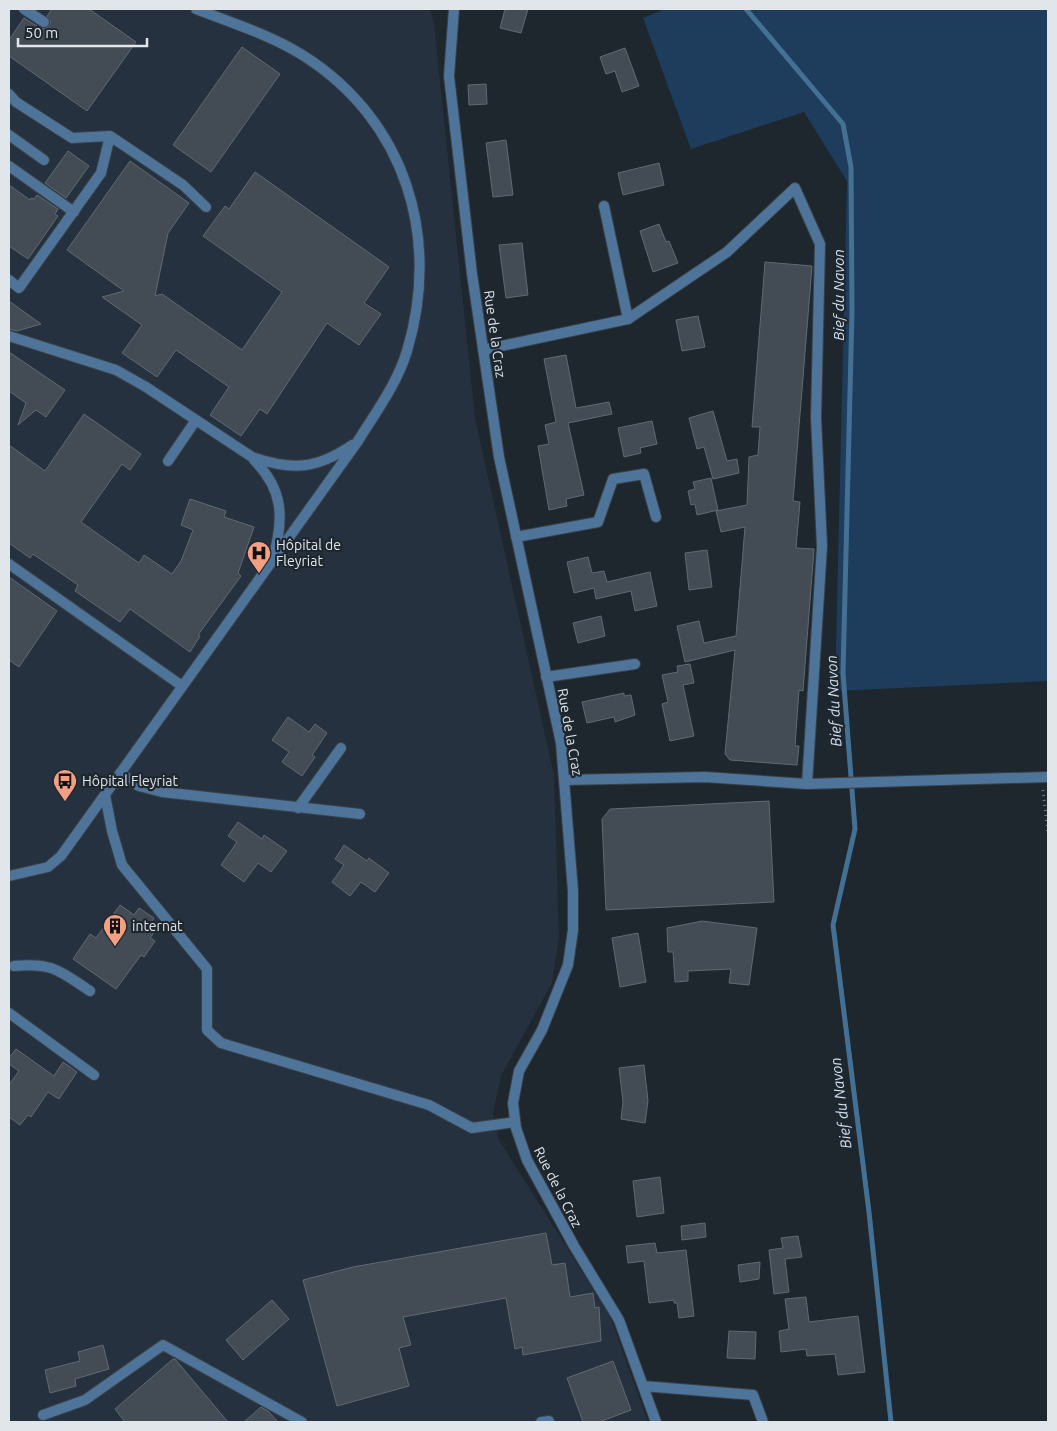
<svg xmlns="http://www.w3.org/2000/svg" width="1057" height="1431" viewBox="0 0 1057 1431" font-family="Ubuntu,sans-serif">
<rect width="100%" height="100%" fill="#1e262e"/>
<path fill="#25313e" d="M9,9H430L434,23L475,418L554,775L559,938L552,983L501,1076L493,1113L499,1140L610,1316L648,1422H9Z"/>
<path fill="#1e3d5c" d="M665,9H1048V681L835,691L847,181L804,112L691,149L643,18Z"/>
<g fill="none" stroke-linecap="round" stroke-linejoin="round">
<path stroke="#447094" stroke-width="5" d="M746,9L843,124L851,167L852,312L843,673L855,829L833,925L869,1212L891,1422"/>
</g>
<path fill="#434b54" stroke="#616a73" d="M52,9H89L136,42L87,111L9,56V40L24,18L40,28H47L51,22L47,16Z
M505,9H528L521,33L500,28Z
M242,47L280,74L211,172L173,145Z
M625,48L639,86L622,92L615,71L606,74L600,57Z
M486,84L487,104L469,105L468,85Z
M506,140L513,195L493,197L486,143Z
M68,151L89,166L66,198L45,183Z
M130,161L189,203L168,233L155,296L162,294L242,350L282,292L203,236L225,206L229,209L255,172L389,267L364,303L381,314L359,345L327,323L267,414L260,409L241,436L210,415L229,387L176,350L157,377L122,353L142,325L102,297L124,291L67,250Z
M659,163L664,185L623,195L618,173Z
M9,185L30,200L31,198L34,199L37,195L58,209L55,214L58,216L28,259L9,246Z
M659,224L666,242L669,241L678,263L653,272L640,231Z
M522,243L528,295L506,298L499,245Z
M765,262L812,266L793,501L800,502L796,548L814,549L803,691L799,690L795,746H799L797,765L730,760L725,754L735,650L685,662L677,626L699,621L704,643L736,636L745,527L721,532L716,511L747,505L749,457L758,455L760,427H752Z
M9,301L20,309L41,324L17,331L9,329Z
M698,316L705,347L682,351L676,320Z
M9,352L65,390L46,417L36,410L18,425L26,403L9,391Z
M566,355L576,408L609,402L612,414L568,423L584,495L566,499L567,506L549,510L538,446L549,444L545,425L556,422L544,359Z
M713,411L727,461L737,459L739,473L713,479L704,447L697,449L689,418Z
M84,414L141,454L130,470L122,464L81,522L139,563L144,555L172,574L181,561L193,530L181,525L190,499L226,511L224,517L254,527L238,573L241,576L198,635L200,636L190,652L130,609L120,622L75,591L78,585L33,554L30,558L9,543V445L45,471Z
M652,421L657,444L640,448L641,453L624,457L618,428Z
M711,478L718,510L697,515L695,504L691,505L688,491L695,489L693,482Z
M707,550L712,587L689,590L685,553Z
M588,557L592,573L604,571L607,582L650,572L657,606L635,611L631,591L596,599L594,588L574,593L567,562Z
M9,577L57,611L19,667L9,660Z
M601,616L605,636L578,643L573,623Z
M690,664L694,683L683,685L694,736L670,741L662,704L668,702L662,675L678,672L677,666Z
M624,693V696L631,695L635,715L615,722L614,717L587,723L582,702Z
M288,717L309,732L315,724L327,733L312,755L315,757L302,776L282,762L289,752L272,740Z
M769,801L774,902L606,910L602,819L610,809Z
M238,822L262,839L264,835L287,851L271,872L258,863L244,882L221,865L237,842L228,836Z
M344,845L367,861L369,858L389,873L375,892L361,882L350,896L332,882L344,865L335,859Z
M120,905L134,915L139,908L154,918L152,922L158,927L150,938L155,941L144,957L141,955L116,989L73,959L90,934L96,938Z
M702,921L757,928L749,985L729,983L731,969L688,971V981L675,982L673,952H668L667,928Z
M638,933L646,982L620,987L612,938Z
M16,1049L54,1076L63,1062L77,1072L59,1099L48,1092L31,1117L28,1115L20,1125L9,1117V1085L19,1071L9,1064V1058Z
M644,1065L648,1101L645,1123L621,1119L623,1102L619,1068Z
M660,1177L664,1213L637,1217L633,1181Z
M705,1223L706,1237L682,1240L681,1226Z
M546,1233L552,1265L565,1263L570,1297L593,1293L595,1308L599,1307L601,1341L523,1355L522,1347L515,1349L506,1298L403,1317L411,1345L399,1348L409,1386L337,1406L303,1280L353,1267Z
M798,1236L802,1257L785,1259L789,1292L774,1294L769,1250L783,1248L781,1238Z
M655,1243L657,1253L686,1250L694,1316L679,1318L677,1303H674V1300L649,1303L644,1261L628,1263L626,1246Z
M760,1262L759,1279L740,1282L738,1265Z
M806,1297L809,1322L858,1316L865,1372L838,1375L835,1354L807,1356L806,1349L781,1352L779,1331L789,1329L785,1299Z
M272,1300L289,1319L243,1360L226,1340Z
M729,1331L756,1332L755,1359L727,1358Z
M103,1345L109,1369L75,1379L76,1386L50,1393L45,1370L80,1361L78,1352Z
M173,1359H175L228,1422H125L115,1409Z
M613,1361L631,1410L599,1422H583L567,1378Z
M261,1407L268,1411L278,1422H244Z"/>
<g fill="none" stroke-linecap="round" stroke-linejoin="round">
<g stroke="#394148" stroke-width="12">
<path id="service" d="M24,9L44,22
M9,94L16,102L72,138L110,136L183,185L206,207
M9,135L44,160
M9,166L74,212
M9,280L19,288L101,173L110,136
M628,319L727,252L795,188L820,244L816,418L822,546L807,784
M9,336L116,370L146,387L252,457C293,471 317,469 352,445
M254,460C283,489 284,517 274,554
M168,461L196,420
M9,564L182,686
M120,773L139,786L162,792L360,814
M565,780L705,777L807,784L1048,777
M105,795L112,831L122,865L207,969V1030L221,1043L429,1105L472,1128L515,1122
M298,808L341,748
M9,876L48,867L61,856L358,441C376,412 397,384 407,351C441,238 406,121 304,56C271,35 232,23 196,9
M14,966C52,962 60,971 90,991
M9,1013L94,1075
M43,1415L85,1400L163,1345L302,1422
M541,1422L549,1421"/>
</g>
<g stroke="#394148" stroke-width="12">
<path id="minor" d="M454,9L449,76L472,274L499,457L561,743L573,891V930L568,965L542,1030L519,1071L513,1103L516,1128L527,1160L574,1246L619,1320L656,1422
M483,350L628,319L604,206
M516,537L598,522L613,479L644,474L656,517
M546,677L635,664
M643,1386L753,1395L763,1422"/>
</g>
<path stroke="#767c83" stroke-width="3" stroke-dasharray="1 4" stroke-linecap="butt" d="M1043,790L1048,834"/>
<use href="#service" stroke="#4f7499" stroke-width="10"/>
<use href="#minor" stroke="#4f7499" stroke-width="10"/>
</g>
<defs>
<g id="hospital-pin" transform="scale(1.25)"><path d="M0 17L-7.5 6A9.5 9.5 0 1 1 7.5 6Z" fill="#f39f83" stroke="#1e262e"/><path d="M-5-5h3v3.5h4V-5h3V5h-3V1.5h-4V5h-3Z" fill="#111"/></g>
<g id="bus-pin" transform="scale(1.25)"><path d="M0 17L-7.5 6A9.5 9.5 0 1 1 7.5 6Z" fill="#f39f83" stroke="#1e262e"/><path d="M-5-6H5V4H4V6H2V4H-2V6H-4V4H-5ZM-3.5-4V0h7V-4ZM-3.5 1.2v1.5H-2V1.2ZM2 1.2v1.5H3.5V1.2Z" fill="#111"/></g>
<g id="building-pin" transform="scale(1.25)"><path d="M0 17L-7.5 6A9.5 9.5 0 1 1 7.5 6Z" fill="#f39f83" stroke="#1e262e"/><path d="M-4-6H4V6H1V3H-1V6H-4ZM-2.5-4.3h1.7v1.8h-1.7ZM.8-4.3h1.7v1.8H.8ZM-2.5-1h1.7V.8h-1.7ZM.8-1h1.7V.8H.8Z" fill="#111"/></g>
</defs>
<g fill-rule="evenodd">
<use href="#hospital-pin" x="259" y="553"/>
<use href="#bus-pin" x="65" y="781"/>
<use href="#building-pin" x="115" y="926"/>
</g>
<g text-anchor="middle" stroke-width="4.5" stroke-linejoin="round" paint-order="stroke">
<g font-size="14" fill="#e1e6eb" stroke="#1e262e">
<text transform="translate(495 334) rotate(82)" y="5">Rue de la Craz</text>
<text transform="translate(570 732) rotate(80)" y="5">Rue de la Craz</text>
<text transform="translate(558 1187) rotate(63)" y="5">Rue de la Craz</text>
</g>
<g font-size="14" fill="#e1e6eb" stroke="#1e262e" text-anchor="start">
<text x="276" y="550">Hôpital de<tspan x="276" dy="16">Fleyriat</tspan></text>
<text x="82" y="786">Hôpital Fleyriat</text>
<text x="132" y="931">internat</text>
</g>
<g font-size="15" font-style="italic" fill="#d1e0ef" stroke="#1e262e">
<text transform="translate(839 295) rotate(-90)" y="5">Bief du Navon</text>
<text transform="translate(834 701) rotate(-93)" y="5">Bief du Navon</text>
<text transform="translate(841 1103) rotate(-97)" y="5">Bief du Navon</text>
</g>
</g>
<rect width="1057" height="1431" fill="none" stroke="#e1e6eb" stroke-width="20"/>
<path d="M18 38v8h129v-8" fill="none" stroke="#e1e6eb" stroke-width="2.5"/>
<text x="25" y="38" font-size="15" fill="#e1e6eb" stroke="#1e262e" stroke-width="4" paint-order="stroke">50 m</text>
</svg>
